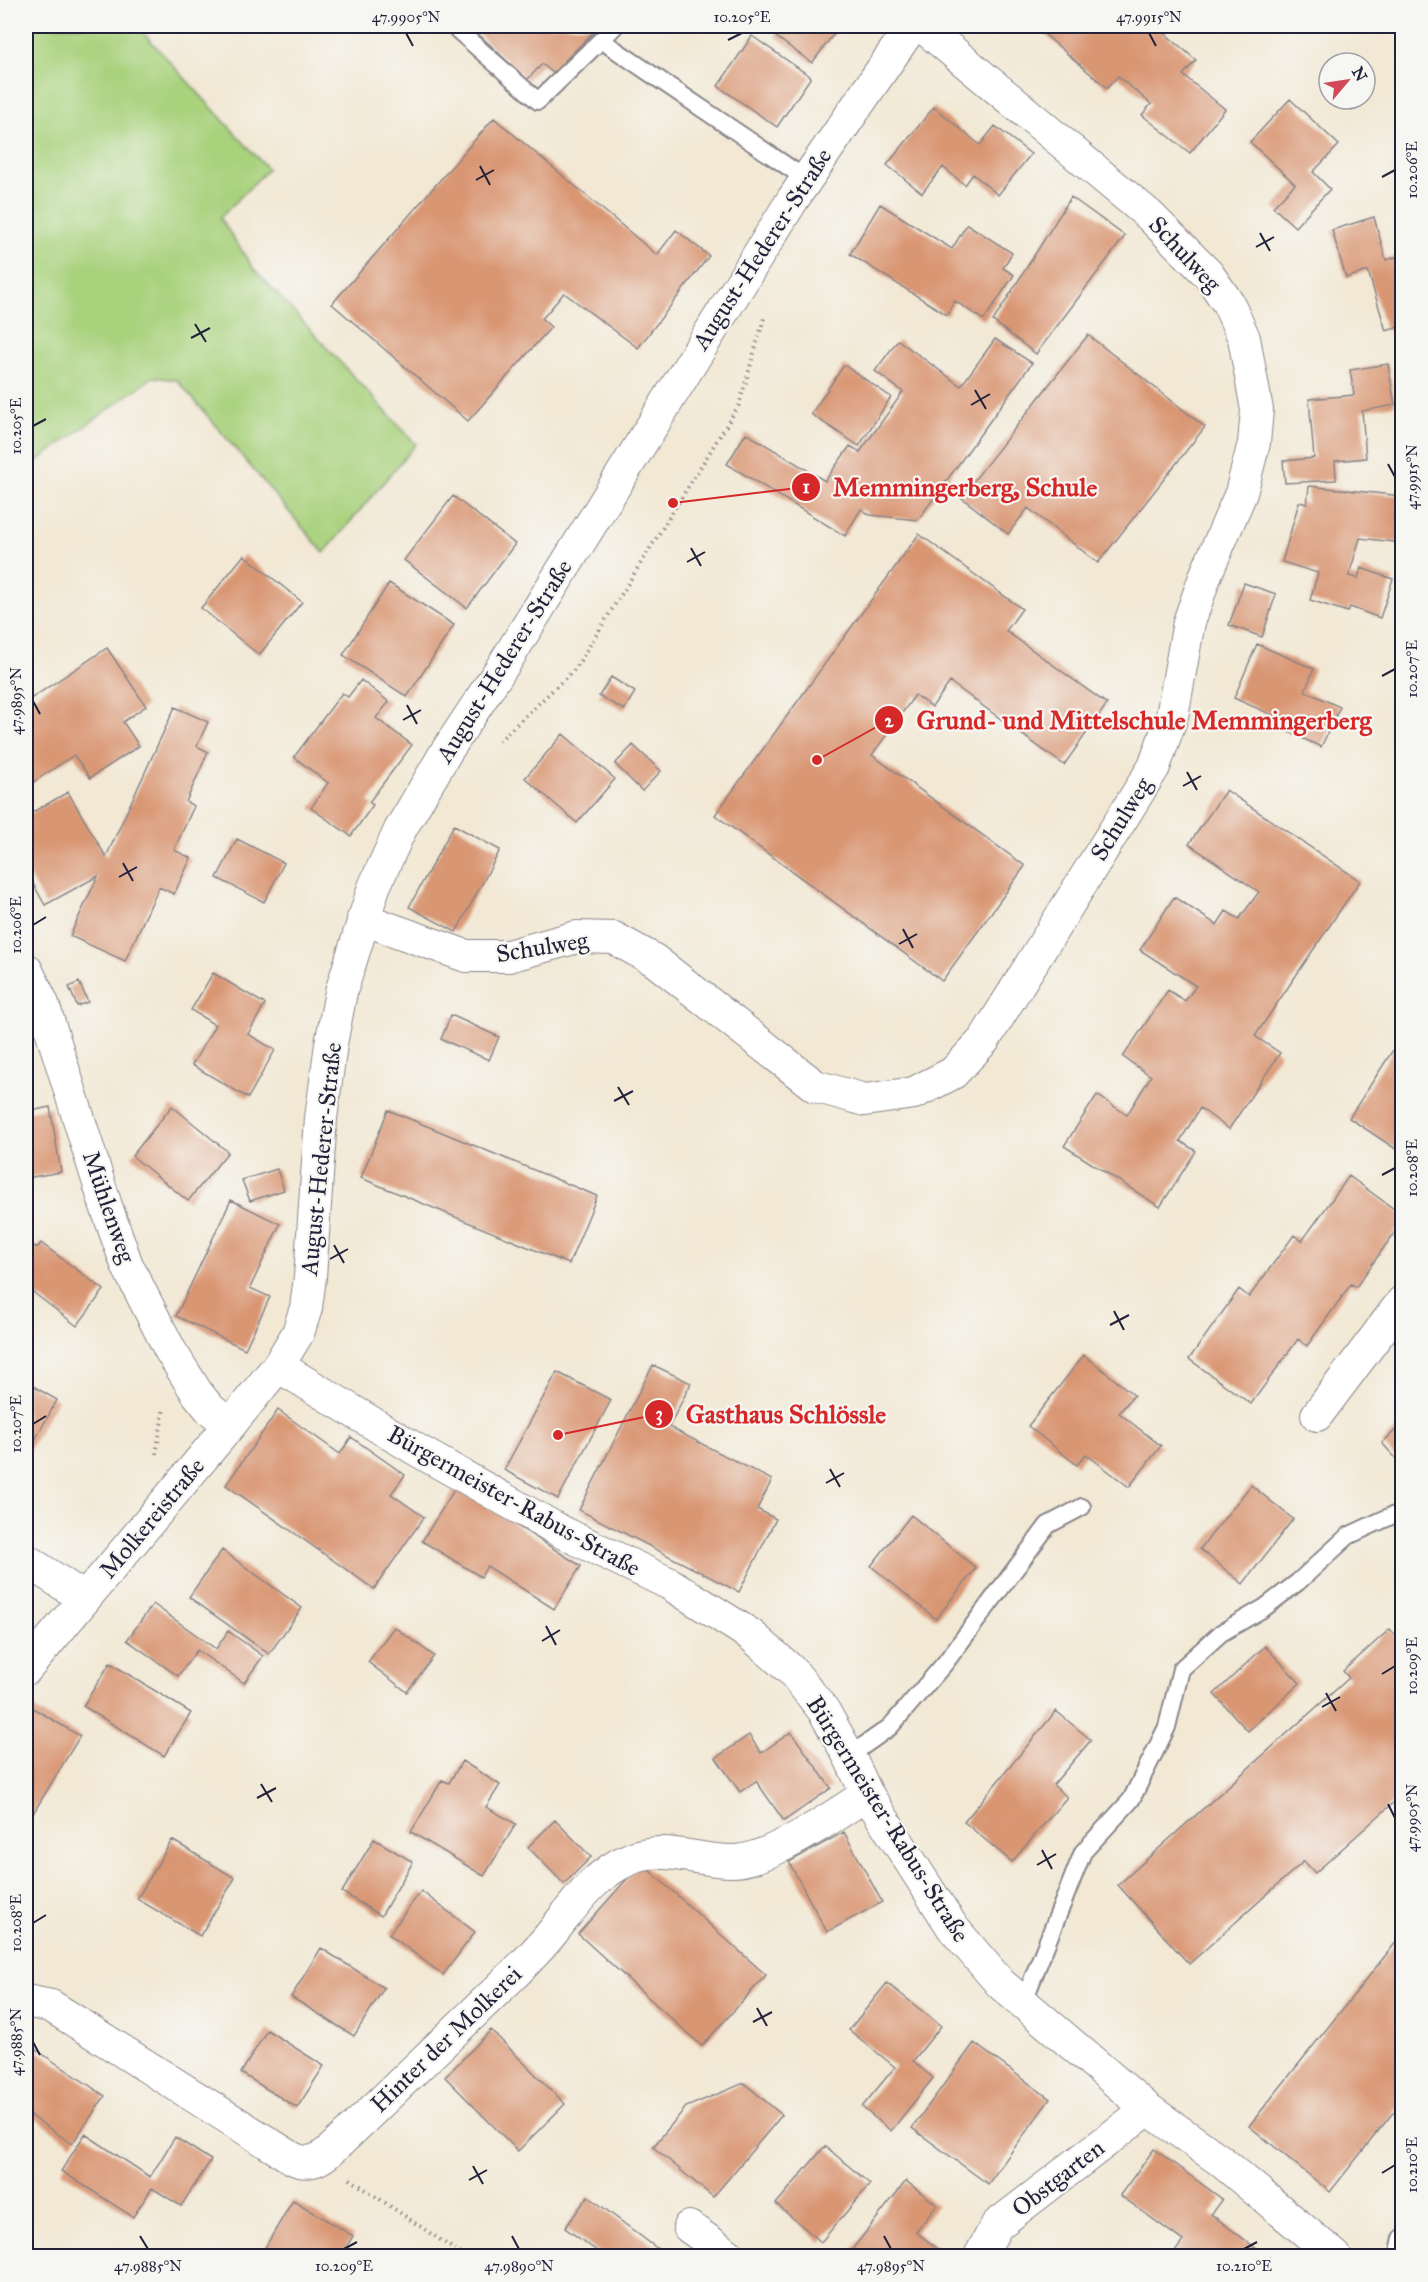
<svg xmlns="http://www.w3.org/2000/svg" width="1428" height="2282" viewBox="0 0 1428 2282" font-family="'IM FELL Great Primer',serif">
<rect width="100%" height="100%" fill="#f6f6f2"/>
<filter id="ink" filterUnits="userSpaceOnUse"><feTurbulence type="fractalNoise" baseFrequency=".0167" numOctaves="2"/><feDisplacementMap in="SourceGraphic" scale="12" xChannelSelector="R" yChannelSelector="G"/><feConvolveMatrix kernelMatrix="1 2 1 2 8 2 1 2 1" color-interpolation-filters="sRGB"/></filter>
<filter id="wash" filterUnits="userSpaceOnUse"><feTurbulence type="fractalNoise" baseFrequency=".008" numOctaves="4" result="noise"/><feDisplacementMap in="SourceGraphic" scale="24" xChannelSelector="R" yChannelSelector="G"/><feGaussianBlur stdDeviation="1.35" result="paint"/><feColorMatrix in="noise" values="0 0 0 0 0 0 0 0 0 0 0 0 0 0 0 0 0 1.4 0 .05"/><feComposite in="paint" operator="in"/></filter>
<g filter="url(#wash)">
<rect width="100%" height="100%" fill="#f2e8d4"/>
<path fill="#a9d27d" stroke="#667a5c" stroke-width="1.5" d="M26,26H137L268,169L220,218L254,269L416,444L324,553L177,380L153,377L26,469Z"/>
<g id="blocks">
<path fill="#d99673" d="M470,26H599L553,73L542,64L527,80Z
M782,26H837L839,27L812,63L775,36Z
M1035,26H1156L1196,60L1183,75L1225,109L1190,153L1142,115L1151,104L1118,76L1107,88Z
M752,36L811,77L777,127L718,86Z
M1290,99L1339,145L1313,172L1330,189L1295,227L1273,207L1295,184L1250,142Z
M934,107L980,145L995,126L1031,154L998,195L973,174L965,185L943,167L922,193L887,165Z
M494,118L657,255L676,230L709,256L638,348L564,293L542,319L551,327L468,421L332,304Z
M1071,197L1125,236L1036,354L993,321Z
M880,204L952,249L967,224L1012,253L1003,268L1014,275L984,320L955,301L947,315L850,254Z
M1374,217L1386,260L1402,255V326L1386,331L1368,271L1346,278L1332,230Z
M1088,335L1205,427L1098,563L1028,508L1008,534L961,497Z
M995,339L1032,363L918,520L870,515L861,509L845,536L727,464L746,433L825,481L850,446L860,452L903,392L875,371L898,340L961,386Z
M1388,364L1395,405L1362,411L1366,458L1335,461L1336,480L1285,483L1283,461L1314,458L1309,399L1354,395L1350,370Z
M844,365L891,397L859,446L811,414Z
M1309,486L1402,496V543L1360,538L1349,576L1358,578L1361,568L1393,579L1380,618L1350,607L1348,612L1310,600L1318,573L1282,562L1299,502L1307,504Z
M453,496L515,544L467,608L404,560Z
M919,534L1022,609L1006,631L1107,704L1064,765L950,682L932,707L915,695L872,755L1025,866L942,981L715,815Z
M244,555L302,602L259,655L201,608Z
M389,583L454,625L407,697L343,655Z
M1244,583L1276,594L1262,637L1229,625Z
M1257,644L1314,669L1305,691L1340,707L1321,747L1285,730L1288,722L1234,698Z
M107,648L146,706L123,722L139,746L90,778L74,755L26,787V702Z
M611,677L635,692L624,710L599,696Z
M361,680L389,702L376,718L412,745L369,802L373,805L351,836L311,808L328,783L294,757L342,693L348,697Z
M175,707L208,722L197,746L208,752L186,802L194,806L174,850L191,858L174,894L159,887L125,961L70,936L98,876L45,905L26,871V816L68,792L106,857Z
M563,734L615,779L577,823L525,778Z
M633,745L661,771L642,791L615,764Z
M1226,790L1360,881L1255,1036L1280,1053L1229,1129L1200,1108L1180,1141L1196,1151L1160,1207L1064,1146L1097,1095L1127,1115L1151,1076L1123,1057L1168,990L1185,1001L1196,986L1140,950L1174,897L1217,925L1226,911L1239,919L1259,892L1189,844Z
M454,825L500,850L456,932L409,907Z
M237,839L284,863L264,902L217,878Z
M213,973L265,1004L248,1034L275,1050L248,1098L192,1065L215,1025L191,1010Z
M79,982L88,1002L77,1006L69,987Z
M451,1015L499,1037L489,1060L441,1039Z
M1402,1036V1153L1349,1118Z
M172,1106L228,1152L188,1201L132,1156Z
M50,1107L61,1172L26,1178V1112Z
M388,1110L597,1196L569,1264L361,1178Z
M277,1169L284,1190L250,1201L242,1180Z
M1349,1176L1402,1215V1222L1356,1287L1351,1284L1307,1346L1298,1339L1251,1404L1189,1359L1239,1289L1249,1297L1294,1235L1302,1241Z
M231,1200L280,1224L250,1288L270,1297L245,1349L176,1316Z
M26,1241L37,1248L41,1243L104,1290L77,1326L26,1287Z
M1084,1355L1134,1395L1119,1413L1161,1446L1129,1487L1086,1454L1077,1465L1028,1426Z
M653,1365L691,1383L669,1427L772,1480L757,1509L776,1519L739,1592L579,1510Z
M557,1372L611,1400L558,1499L504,1470Z
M26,1382L57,1400L26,1456Z
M278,1410L340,1454L351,1437L405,1475L391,1494L424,1517L374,1589L226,1485Z
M1402,1424V1465L1382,1443Z
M1251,1485L1293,1519L1243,1584L1200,1549Z
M456,1487L581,1566L554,1609L487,1566L481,1577L422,1541Z
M911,1515L976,1568L936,1619L871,1566Z
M222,1550L302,1608L269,1654L189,1597Z
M153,1604L216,1649L228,1631L263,1656L244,1683L197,1650L178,1676L127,1640Z
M394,1627L434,1656L407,1692L368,1662Z
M1390,1629L1402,1643V1795L1315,1873L1304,1861L1189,1964L1118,1885L1349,1678L1343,1671Z
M1265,1646L1300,1683L1248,1731L1214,1694Z
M110,1663L191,1713L164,1756L83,1706Z
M31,1707L80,1736L26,1825V1717Z
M1056,1711L1091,1740L1053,1785L1067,1797L1012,1862L964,1822Z
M791,1732L831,1788L784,1821L756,1781L740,1792L716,1758L749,1735L761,1753Z
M462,1761L500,1785L486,1807L516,1824L484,1876L411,1832L442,1780L449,1783Z
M555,1820L591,1857L564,1884L528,1847Z
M844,1832L882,1902L827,1932L789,1862Z
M374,1839L413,1862L381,1916L342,1892Z
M172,1840L235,1878L200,1936L137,1899Z
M641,1863L766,1975L702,2046L578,1934Z
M421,1891L475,1932L443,1975L389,1934Z
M1401,1936L1402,1938V2107L1399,2105L1330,2192L1249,2126Z
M321,1948L384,1988L354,2036L291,1997Z
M887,1983L941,2026L913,2061L933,2078L891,2131L862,2107L895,2067L849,2030Z
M267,2030L324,2066L297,2108L241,2073Z
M491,2030L565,2104L518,2151L445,2077Z
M26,2043L105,2096L72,2144L26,2112Z
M974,2043L1050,2099L988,2184L912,2128Z
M744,2083L782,2115L713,2197L653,2147L686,2107Z
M85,2134L150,2177L175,2137L211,2160L181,2206L152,2188L133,2217L61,2171Z
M825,2146L870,2184L821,2242L776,2204Z
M1154,2149L1222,2199L1211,2214L1262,2253L1260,2256H1172L1183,2241L1120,2195Z
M906,2181L937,2205L916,2232L946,2255L847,2256Z
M588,2196L667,2256H604L565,2228Z
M293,2200L353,2236L341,2256H260Z"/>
</g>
</g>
<g filter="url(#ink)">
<use href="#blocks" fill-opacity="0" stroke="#8a8588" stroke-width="1.5"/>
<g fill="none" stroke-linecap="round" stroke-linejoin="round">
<g stroke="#8a8588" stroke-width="20">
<path id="service" d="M453,26L538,101L601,40L806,179
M601,40L615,26
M849,1756L890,1727L945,1663L1048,1525L1082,1507
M1023,2003L1083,1852L1131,1800L1167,1727L1181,1669L1221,1633L1264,1608L1298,1582L1348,1536L1391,1516L1402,1514
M1398,2256L1402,2238"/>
</g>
<g stroke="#8a8588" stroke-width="34">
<path id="minor" d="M363,919L466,956H508L577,937L614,938L654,960L815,1086L865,1100L914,1093L953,1073L984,1040L1154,767L1172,716L1189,622L1206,574L1241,493L1254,443L1257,410L1244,338L1228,303L1208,274L1149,215L922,26
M26,969L43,1004L106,1206L127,1265L170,1350L197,1393L210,1409L230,1425
M278,1366L417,1450L562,1532L670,1584L751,1635L793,1672L824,1711L849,1756L867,1794L953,1928L1001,1984L1148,2109L1221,2161L1335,2256
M1317,1415L1402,1302
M26,1560L84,1598
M26,1669L230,1425L278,1366L298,1333L306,1308L310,1277L321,1118L331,1044L341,992L374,887L400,830L446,752L504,664L793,199L912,26
M26,2001L51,2006L292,2158C316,2170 329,2151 346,2136L515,1973C529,1959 543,1945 555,1929C577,1901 596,1873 630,1859C664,1844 699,1862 734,1861C770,1860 836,1815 867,1794
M689,2227L730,2256
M980,2256L997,2225L1148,2109"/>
</g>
<path stroke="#8a8588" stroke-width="4" stroke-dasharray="1.5 4.5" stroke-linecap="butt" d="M499,741L575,669L739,405L765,315
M156,1454L164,1408
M350,2179L464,2256"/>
<use href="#service" stroke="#fff" stroke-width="16"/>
<use href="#minor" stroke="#fff" stroke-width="32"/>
</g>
</g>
<path fill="none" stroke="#22223b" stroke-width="2" d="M406,33L413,46M1149,33L1156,46M728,40L742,33M480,166L490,185M1382,177L1395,170M476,180L494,170M1260,233L1270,251M1256,247L1274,237M195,324L206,342M191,338L210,328M975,390L986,409M971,405L990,394M33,426L46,419M1388,464L1395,477M691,548L701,566M687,562L705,552M1382,676L1395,669M33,701L40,714M407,705L417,724M403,720L421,710M1187,772L1197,790M1183,786L1201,776M123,863L133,881M119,877L137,867M33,925L46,917M903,929L913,948M899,944L917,934M618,1087L629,1105M614,1101L633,1091M1382,1175L1395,1168M334,1245L344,1263M330,1259L348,1249M1114,1311L1124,1330M1110,1325L1129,1315M33,1424L46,1416M830,1469L840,1487M826,1483L844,1473M546,1626L556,1645M542,1641L560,1630M1382,1674L1395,1666M1326,1693L1336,1711M1322,1707L1340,1697M261,1784L272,1802M257,1798L276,1788M1388,1804L1395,1818M1042,1850L1052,1869M1037,1865L1056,1854M33,1923L46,1915M757,2008L767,2026M753,2022L772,2012M33,2042L40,2055M473,2166L483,2184M1382,2173L1395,2165M469,2180L487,2170M140,2236L148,2249M512,2236L519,2249M884,2236L891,2249M344,2249L357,2242M1244,2249L1257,2242"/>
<g text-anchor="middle" stroke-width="4.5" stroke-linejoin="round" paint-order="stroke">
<g font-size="24" fill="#22223b" stroke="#f6f6f2">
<text transform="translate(762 249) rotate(-57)" y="8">August-Hederer-Straße</text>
<text transform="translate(1185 254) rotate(47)" y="8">Schulweg</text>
<text transform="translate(504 661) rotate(-58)" y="8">August-Hederer-Straße</text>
<text transform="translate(1121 819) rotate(-58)" y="8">Schulweg</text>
<text transform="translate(542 947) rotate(-9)" y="8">Schulweg</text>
<text transform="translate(321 1159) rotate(-84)" y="8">August-Hederer-Straße</text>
<text transform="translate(109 1207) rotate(71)" y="8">Mühlenweg</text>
<text transform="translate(514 1501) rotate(29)" y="8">Bürgermeister-Rabus-Straße</text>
<text transform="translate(152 1518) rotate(-50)" y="8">Molkereistraße</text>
<text transform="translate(888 1819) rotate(58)" y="8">Bürgermeister-Rabus-Straße</text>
<text transform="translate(446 2039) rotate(-44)" y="8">Hinter der Molkerei</text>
<text transform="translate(1058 2178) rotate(-38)" y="8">Obstgarten</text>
</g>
</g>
<path fill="none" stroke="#d62828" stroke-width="2" d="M673 503L806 487M817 760L889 720M558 1435L659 1414"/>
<g fill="#d62828" stroke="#f6f6f2" stroke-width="2">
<circle cx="673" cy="503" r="6"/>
<circle cx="817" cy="760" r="6"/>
<circle cx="558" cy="1435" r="6"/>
<circle cx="806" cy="487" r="15"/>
<circle cx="889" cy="720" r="15"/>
<circle cx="659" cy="1414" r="15"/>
</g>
<g font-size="18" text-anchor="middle" font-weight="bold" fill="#fff">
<text x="806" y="493">1</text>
<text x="889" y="727">2</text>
<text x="659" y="1420">3</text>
</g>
<g font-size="26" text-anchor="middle" font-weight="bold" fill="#d62828" stroke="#f6f6f2" stroke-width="4.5" stroke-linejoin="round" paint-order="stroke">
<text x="965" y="496">Memmingerberg, Schule</text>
<text x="1144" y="729">Grund- und Mittelschule Memmingerberg</text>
<text x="786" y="1423">Gasthaus Schlössle</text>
</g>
<rect width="1428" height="2282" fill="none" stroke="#f6f6f2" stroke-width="66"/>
<g transform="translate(1347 81) rotate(61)"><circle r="28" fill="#f6f6f2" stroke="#a1a1a9" stroke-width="1.5"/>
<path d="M0-4.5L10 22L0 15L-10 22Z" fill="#d1495b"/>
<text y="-9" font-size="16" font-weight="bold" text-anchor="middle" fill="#22223b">N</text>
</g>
<rect x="33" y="33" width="1362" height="2216" fill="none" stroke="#22223b" stroke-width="2"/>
<g font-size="15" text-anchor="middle" fill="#22223b">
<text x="406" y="22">47.9905°N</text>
<text x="742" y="22">10.205°E</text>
<text x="1149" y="22">47.9915°N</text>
<text transform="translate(1412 170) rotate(-90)" y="5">10.206°E</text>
<text transform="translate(16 426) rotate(-90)" y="5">10.205°E</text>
<text transform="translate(1412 477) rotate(-90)" y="5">47.9915°N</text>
<text transform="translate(1412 669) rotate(-90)" y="5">10.207°E</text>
<text transform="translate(16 701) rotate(-90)" y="5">47.9895°N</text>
<text transform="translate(16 925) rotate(-90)" y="5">10.206°E</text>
<text transform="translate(1412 1168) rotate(-90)" y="5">10.208°E</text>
<text transform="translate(16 1424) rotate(-90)" y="5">10.207°E</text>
<text transform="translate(1412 1666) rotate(-90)" y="5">10.209°E</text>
<text transform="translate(1412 1818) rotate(-90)" y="5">47.9905°N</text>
<text transform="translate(16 1923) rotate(-90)" y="5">10.208°E</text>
<text transform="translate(16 2042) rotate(-90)" y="5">47.9885°N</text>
<text transform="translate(1412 2165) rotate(-90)" y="5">10.210°E</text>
<text x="148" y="2271">47.9885°N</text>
<text x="344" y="2271">10.209°E</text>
<text x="519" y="2271">47.9890°N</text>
<text x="891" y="2271">47.9895°N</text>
<text x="1244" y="2271">10.210°E</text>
</g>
</svg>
